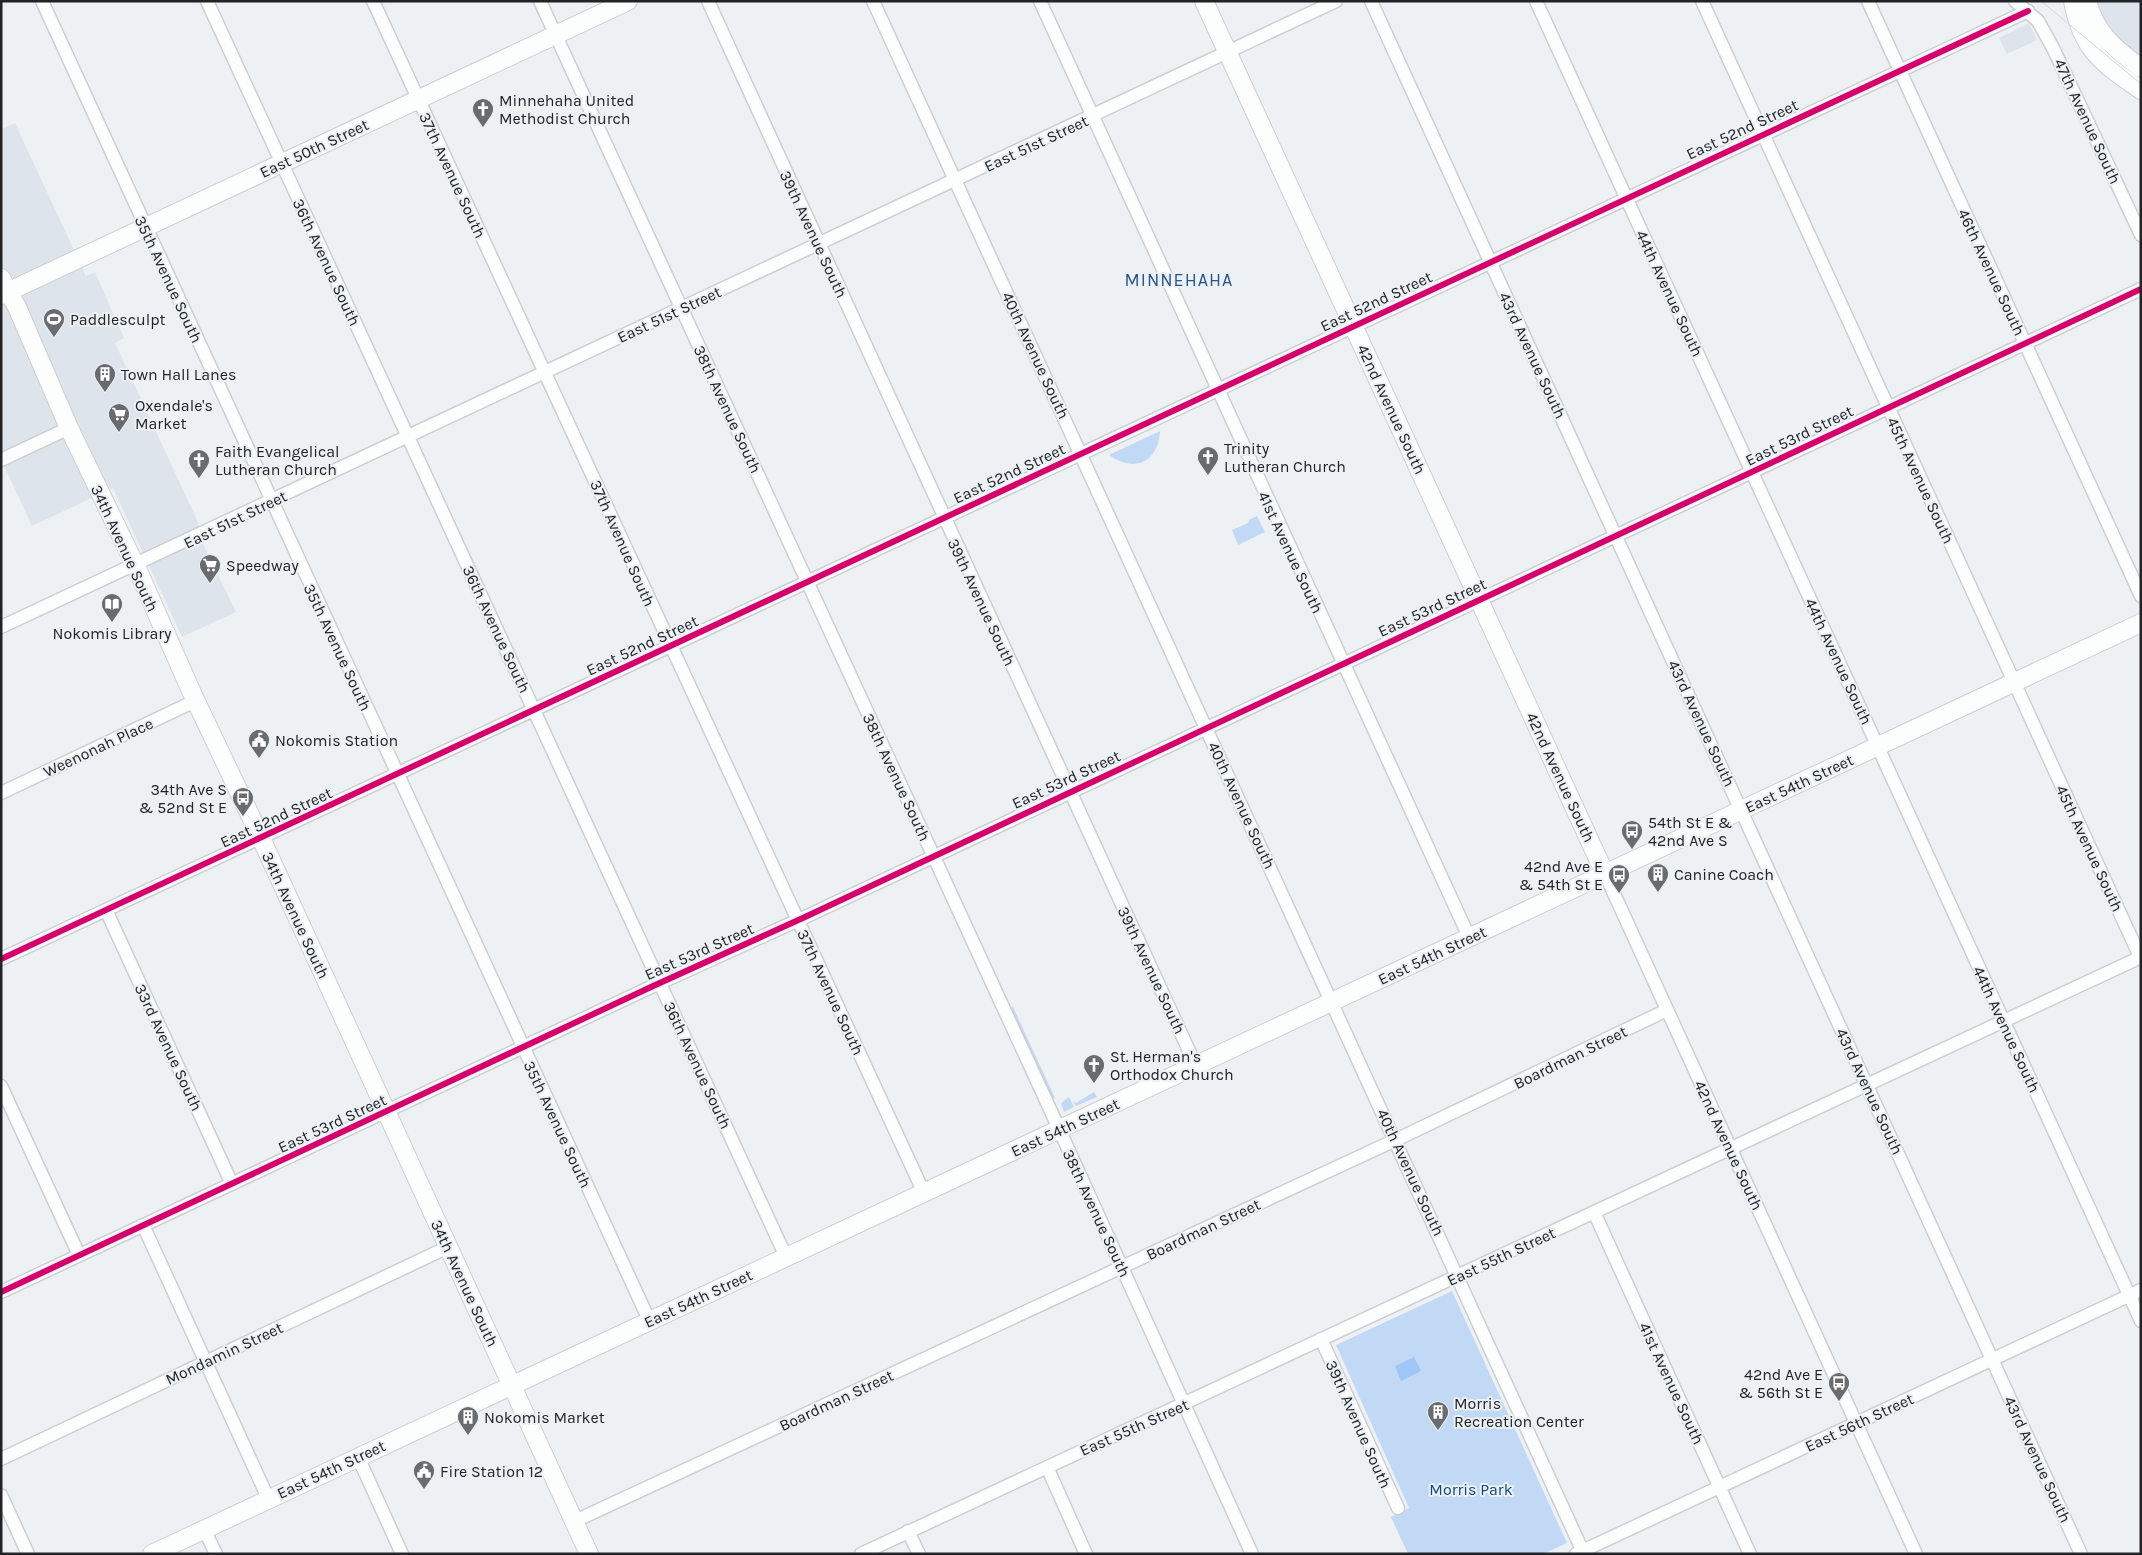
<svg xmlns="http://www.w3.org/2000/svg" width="2142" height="1555" viewBox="0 0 2142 1555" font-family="Karla,sans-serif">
<rect width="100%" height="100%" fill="#eef1f4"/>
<path fill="#dde4eb" d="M2098,1H2141V60L2115,37L2100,12Z
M2029,23L2037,40L2007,54L1999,38Z
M15,123L86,276L95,272L124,338L115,343L197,520L204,546L236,612L182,637L113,488L32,526L1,459V129Z"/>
<path fill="#c2d9f5" d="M1160,431C1158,463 1134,473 1109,455Z
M1257,516L1265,532L1238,545L1232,530L1248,523L1249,520Z
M1013,1007L1055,1098L1052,1099L1010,1008Z
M1094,1092L1097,1097L1076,1106L1073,1101L1076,1103Z
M1069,1097L1074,1107L1064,1112L1061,1103Z
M1452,1291L1567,1543L1543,1554H1408L1391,1517L1409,1508L1336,1345Z"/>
<path fill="#9fc6f5" d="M1414,1357L1421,1371L1401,1381L1395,1366Z"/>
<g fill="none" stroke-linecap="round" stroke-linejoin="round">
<g stroke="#cdced2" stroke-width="15">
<path id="street" d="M42,1L649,1320
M207,1L786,1257
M373,1L924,1193
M540,1L1055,1120L1252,1554
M708,1L1196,1066
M873,1L1584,1554
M1040,1L1469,937
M1371,1L2081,1554
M1536,1L2141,1321
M1702,1L2141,959
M1868,1L2141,596
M2015,1L2038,21L2053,48L2141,235
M1,460L69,428
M1,627L1336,1
M1,793L195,701
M1605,874L1916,1554
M106,910L232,1184
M1,959L2028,11
M1,1086L79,1255
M1594,1212L1750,1554
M143,1225L268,1498
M1,1292L651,987L805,917L2141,289
M1321,1339L1398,1508
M358,1457L402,1554
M1,1459L448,1247
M1047,1467L1086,1554
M1,1495L28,1554
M575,1521L1404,1136L1667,1010
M204,1529L216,1554
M908,1531L919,1554
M861,1554L2141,957
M1576,1554L2141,1290"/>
</g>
<g stroke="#cdced2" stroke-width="20">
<path id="secondary" d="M1204,1L1605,874
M2073,1C2082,50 2102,63 2141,90
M2087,1C2095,33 2115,49 2141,68
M1,278L17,307L69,428L139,573L192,693L261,838L589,1554
M1,295L628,1
M152,1554L2141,623"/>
</g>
<use href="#street" stroke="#fcfdfd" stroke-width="12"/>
<use href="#secondary" stroke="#fcfdfd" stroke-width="18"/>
<path stroke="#d5d6d7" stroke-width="1" d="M2041,1L2141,84"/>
<g stroke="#ecf1f6" stroke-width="9">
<path id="cycleway" d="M1,959L2028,11
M1,1292L651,987L805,917L2141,289"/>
</g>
<use href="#cycleway" stroke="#d6006c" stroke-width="6"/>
</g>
<defs>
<g id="church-pin" transform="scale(1.125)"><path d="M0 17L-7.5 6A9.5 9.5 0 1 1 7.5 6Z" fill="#696b6e" stroke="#ecf1f6"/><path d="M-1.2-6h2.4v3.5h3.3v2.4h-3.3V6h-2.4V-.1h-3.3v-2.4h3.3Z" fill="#fff"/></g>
<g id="stadium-pin" transform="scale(1.125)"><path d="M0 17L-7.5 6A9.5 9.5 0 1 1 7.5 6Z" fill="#696b6e" stroke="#ecf1f6"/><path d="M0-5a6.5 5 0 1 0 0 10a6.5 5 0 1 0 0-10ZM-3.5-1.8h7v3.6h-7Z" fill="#fff"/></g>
<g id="building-pin" transform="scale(1.125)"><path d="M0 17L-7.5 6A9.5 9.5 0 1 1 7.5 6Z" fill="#696b6e" stroke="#ecf1f6"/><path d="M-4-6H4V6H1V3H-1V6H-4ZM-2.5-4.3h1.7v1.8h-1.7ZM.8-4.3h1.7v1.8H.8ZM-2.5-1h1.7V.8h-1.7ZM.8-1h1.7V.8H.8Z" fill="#fff"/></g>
<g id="supermarket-pin" transform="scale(1.125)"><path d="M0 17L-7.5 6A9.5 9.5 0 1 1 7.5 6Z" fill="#696b6e" stroke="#ecf1f6"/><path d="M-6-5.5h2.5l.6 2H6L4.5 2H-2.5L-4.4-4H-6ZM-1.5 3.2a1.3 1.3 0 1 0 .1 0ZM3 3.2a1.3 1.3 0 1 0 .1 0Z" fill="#fff"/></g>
<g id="library-pin" transform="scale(1.125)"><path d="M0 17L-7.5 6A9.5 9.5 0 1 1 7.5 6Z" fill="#696b6e" stroke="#ecf1f6"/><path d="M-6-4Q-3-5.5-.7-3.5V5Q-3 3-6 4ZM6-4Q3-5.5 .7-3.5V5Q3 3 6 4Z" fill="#fff"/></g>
<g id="civic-pin" transform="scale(1.125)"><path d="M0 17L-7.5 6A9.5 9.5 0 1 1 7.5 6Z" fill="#696b6e" stroke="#ecf1f6"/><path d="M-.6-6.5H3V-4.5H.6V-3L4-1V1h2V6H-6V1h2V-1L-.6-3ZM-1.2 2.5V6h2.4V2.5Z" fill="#fff"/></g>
<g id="bus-pin" transform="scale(1.125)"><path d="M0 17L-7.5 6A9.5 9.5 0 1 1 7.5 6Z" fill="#696b6e" stroke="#ecf1f6"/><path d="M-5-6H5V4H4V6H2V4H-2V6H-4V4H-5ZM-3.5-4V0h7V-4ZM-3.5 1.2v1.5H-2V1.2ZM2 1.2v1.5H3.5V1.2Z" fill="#fff"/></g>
</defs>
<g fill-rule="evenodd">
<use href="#church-pin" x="483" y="109"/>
<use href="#stadium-pin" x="54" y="319"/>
<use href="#building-pin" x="105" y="374"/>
<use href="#supermarket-pin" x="119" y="414"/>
<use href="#church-pin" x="1208" y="457"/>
<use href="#church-pin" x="199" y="460"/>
<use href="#supermarket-pin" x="210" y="565"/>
<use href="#library-pin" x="112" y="604"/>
<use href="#civic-pin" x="259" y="740"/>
<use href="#bus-pin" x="243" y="798"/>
<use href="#bus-pin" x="1632" y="831"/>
<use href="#building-pin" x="1658" y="874"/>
<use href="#bus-pin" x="1619" y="875"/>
<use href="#church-pin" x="1094" y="1065"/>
<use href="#bus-pin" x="1839" y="1383"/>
<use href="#building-pin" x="1438" y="1412"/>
<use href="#building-pin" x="468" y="1417"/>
<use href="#civic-pin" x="424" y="1471"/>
</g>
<g text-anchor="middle" stroke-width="4" stroke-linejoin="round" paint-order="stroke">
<g font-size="16" fill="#222326" stroke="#ecf1f6" text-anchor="start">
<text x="499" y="106">Minnehaha United<tspan x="499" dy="18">Methodist Church</tspan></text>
<text x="70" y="325">Paddlesculpt</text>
<text x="121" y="380">Town Hall Lanes</text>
<text x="135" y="411">Oxendale's<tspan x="135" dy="18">Market</tspan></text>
<text x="1224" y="454">Trinity<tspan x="1224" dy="18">Lutheran Church</tspan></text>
<text x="215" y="457">Faith Evangelical<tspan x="215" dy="18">Lutheran Church</tspan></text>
<text x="226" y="571">Speedway</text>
<text x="112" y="639" text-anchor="middle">Nokomis Library</text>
<text x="275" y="746">Nokomis Station</text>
<text x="227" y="795" text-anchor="end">34th Ave S<tspan x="227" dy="18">&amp; 52nd St E</tspan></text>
<text x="1648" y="828">54th St E &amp;<tspan x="1648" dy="18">42nd Ave S</tspan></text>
<text x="1603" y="872" text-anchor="end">42nd Ave E<tspan x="1603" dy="18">&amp; 54th St E</tspan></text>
<text x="1674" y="880">Canine Coach</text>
<text x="1110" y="1062">St. Herman's<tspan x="1110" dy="18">Orthodox Church</tspan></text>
<text x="1823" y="1380" text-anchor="end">42nd Ave E<tspan x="1823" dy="18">&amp; 56th St E</tspan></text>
<text x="1454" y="1409">Morris<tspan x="1454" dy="18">Recreation Center</tspan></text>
<text x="484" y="1423">Nokomis Market</text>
<text x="440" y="1477">Fire Station 12</text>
</g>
<g font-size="16" fill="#222326" stroke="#ecf1f6">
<text transform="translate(2088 121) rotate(65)" y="6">47th Avenue South</text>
<text transform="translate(1742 129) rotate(-25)" y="6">East 52nd Street</text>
<text transform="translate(1036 143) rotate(-25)" y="6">East 51st Street</text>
<text transform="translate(314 148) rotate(-25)" y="6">East 50th Street</text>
<text transform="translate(453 175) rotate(65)" y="6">37th Avenue South</text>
<text transform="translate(814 234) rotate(65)" y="6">39th Avenue South</text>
<text transform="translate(327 262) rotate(65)" y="6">36th Avenue South</text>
<text transform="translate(1992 272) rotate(65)" y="6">46th Avenue South</text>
<text transform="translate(169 279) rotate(65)" y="6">35th Avenue South</text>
<text transform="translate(1670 293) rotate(65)" y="6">44th Avenue South</text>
<text transform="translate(1376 301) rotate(-25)" y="6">East 52nd Street</text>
<text transform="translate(669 314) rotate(-25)" y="6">East 51st Street</text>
<text transform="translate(1036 355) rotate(65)" y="6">40th Avenue South</text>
<text transform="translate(1533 355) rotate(65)" y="6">43rd Avenue South</text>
<text transform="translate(728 409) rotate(65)" y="6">38th Avenue South</text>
<text transform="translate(1392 409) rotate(65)" y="6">42nd Avenue South</text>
<text transform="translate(1799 435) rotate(-26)" y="6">East 53rd Street</text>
<text transform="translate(1009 473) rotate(-25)" y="6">East 52nd Street</text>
<text transform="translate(1921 480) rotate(65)" y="6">45th Avenue South</text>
<text transform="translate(235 519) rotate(-26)" y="6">East 51st Street</text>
<text transform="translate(623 543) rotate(66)" y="6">37th Avenue South</text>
<text transform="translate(125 548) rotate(65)" y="6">34th Avenue South</text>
<text transform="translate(1291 552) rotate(65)" y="6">41st Avenue South</text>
<text transform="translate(982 602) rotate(65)" y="6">39th Avenue South</text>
<text transform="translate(1432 607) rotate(-25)" y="6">East 53rd Street</text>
<text transform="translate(497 629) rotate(65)" y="6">36th Avenue South</text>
<text transform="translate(642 645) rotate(-25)" y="6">East 52nd Street</text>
<text transform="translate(338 647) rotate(65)" y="6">35th Avenue South</text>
<text transform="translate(1839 661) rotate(65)" y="6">44th Avenue South</text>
<text transform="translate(1702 723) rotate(65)" y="6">43rd Avenue South</text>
<text transform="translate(98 747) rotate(-25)" y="6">Weenonah Place</text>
<text transform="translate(897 777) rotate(65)" y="6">38th Avenue South</text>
<text transform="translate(1561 777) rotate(65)" y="6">42nd Avenue South</text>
<text transform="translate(1066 779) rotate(-25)" y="6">East 53rd Street</text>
<text transform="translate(1799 783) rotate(-25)" y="6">East 54th Street</text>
<text transform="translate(1242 805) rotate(65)" y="6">40th Avenue South</text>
<text transform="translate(276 817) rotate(-25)" y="6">East 52nd Street</text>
<text transform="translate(2090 848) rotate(65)" y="6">45th Avenue South</text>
<text transform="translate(296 915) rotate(65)" y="6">34th Avenue South</text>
<text transform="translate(699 951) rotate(-24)" y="6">East 53rd Street</text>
<text transform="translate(1432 955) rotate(-25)" y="6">East 54th Street</text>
<text transform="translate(1152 970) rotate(65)" y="6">39th Avenue South</text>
<text transform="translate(831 992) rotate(65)" y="6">37th Avenue South</text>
<text transform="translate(2007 1029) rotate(65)" y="6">44th Avenue South</text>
<text transform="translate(169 1047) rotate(65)" y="6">33rd Avenue South</text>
<text transform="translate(1570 1057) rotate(-26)" y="6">Boardman Street</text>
<text transform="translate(698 1065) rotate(65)" y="6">36th Avenue South</text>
<text transform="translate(1870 1091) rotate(65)" y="6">43rd Avenue South</text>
<text transform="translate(332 1123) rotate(-25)" y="6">East 53rd Street</text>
<text transform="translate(558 1124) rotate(65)" y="6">35th Avenue South</text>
<text transform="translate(1065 1127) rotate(-25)" y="6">East 54th Street</text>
<text transform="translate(1729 1145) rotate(65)" y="6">42nd Avenue South</text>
<text transform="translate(1411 1172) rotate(65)" y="6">40th Avenue South</text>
<text transform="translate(1097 1213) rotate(65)" y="6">38th Avenue South</text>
<text transform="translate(1203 1229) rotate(-25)" y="6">Boardman Street</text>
<text transform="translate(1501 1256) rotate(-25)" y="6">East 55th Street</text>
<text transform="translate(465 1283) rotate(65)" y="6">34th Avenue South</text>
<text transform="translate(698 1298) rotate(-25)" y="6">East 54th Street</text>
<text transform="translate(224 1353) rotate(-25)" y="6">Mondamin Street</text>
<text transform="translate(1672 1383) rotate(65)" y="6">41st Avenue South</text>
<text transform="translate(836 1400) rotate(-25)" y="6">Boardman Street</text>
<text transform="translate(1859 1422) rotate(-25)" y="6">East 56th Street</text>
<text transform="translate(1359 1424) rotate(66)" y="6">39th Avenue South</text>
<text transform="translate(1134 1427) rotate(-24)" y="6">East 55th Street</text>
<text transform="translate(2038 1459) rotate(65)" y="6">43rd Avenue South</text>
<text transform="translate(331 1469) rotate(-25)" y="6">East 54th Street</text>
</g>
<g font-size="16" fill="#0f4782" stroke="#ecf1f6">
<text x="1471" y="1495">Morris Park</text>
</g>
<g font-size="18" letter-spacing="1" fill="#285489" stroke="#ecf1f6">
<text x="1179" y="286">MINNEHAHA</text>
</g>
</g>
<rect width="2142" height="1555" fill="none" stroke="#222326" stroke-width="5"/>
</svg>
